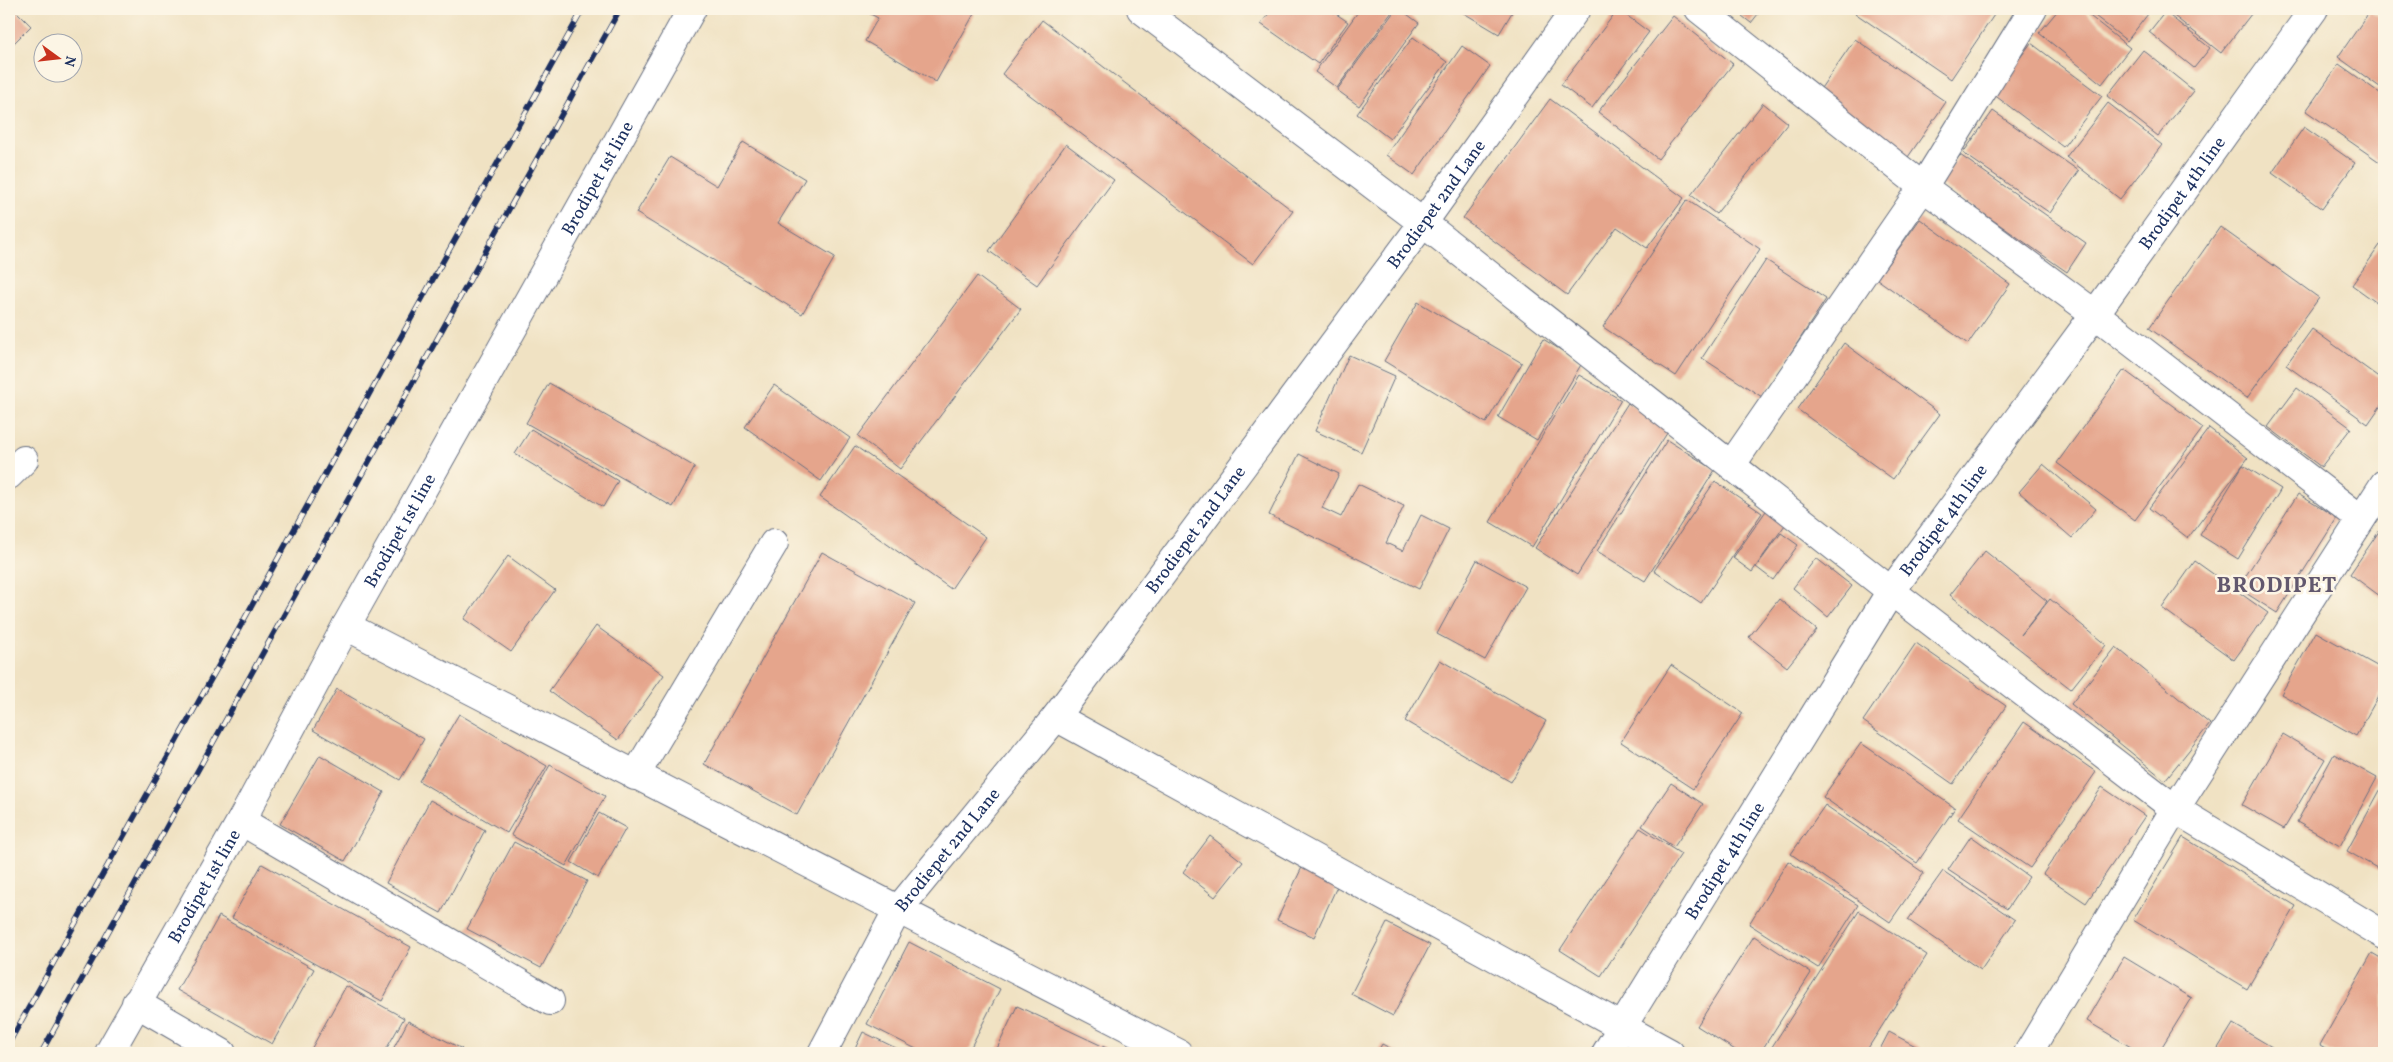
<svg xmlns="http://www.w3.org/2000/svg" width="2393" height="1062" viewBox="0 0 2393 1062" font-family="Vollkorn,serif">
<rect width="100%" height="100%" fill="#fcf5e5"/>
<filter id="ink" filterUnits="userSpaceOnUse"><feTurbulence type="fractalNoise" baseFrequency=".02" numOctaves="2"/><feDisplacementMap in="SourceGraphic" scale="10" xChannelSelector="R" yChannelSelector="G"/><feConvolveMatrix kernelMatrix="1 2 1 2 8 2 1 2 1" color-interpolation-filters="sRGB"/></filter>
<filter id="wash" filterUnits="userSpaceOnUse"><feTurbulence type="fractalNoise" baseFrequency=".0096" numOctaves="4" result="noise"/><feDisplacementMap in="SourceGraphic" scale="20" xChannelSelector="R" yChannelSelector="G"/><feGaussianBlur stdDeviation="1.12" result="paint"/><feColorMatrix in="noise" values="0 0 0 0 0 0 0 0 0 0 0 0 0 0 0 0 0 1.4 0 .05"/><feComposite in="paint" operator="in"/></filter>
<g filter="url(#wash)">
<rect width="100%" height="100%" fill="#f0e2c3"/>
<g id="blocks">
<path fill="#e5a58c" d="M9,9H14L31,26L9,48Z
M861,9H965L974,14L936,82L865,41L878,18Z
M1272,9H1329L1348,22L1318,64L1261,24Z
M1360,9H1394L1337,88L1315,72Z
M1396,9H1400L1419,23L1359,106L1337,90Z
M1457,9H1514L1499,34Z
M1618,9L1649,32L1592,108L1561,85Z
M1733,9H1762L1751,23Z
M1849,9H1998L1951,79Z
M2059,9H2081L2130,48L2102,84L2039,33Z
M2086,9H2141L2148,14L2127,41Z
M2165,9H2255L2221,53Z
M2370,11L2384,20V90L2338,57Z
M2165,12L2210,48L2194,68L2149,32Z
M1673,16L1733,64L1658,159L1598,112Z
M1042,20L1293,211L1253,264L1002,74Z
M1413,37L1447,62L1390,139L1357,114Z
M1855,39L1946,102L1908,157L1817,94Z
M2031,43L2102,96L2063,147L1993,94Z
M1462,46L1490,66L1414,175L1386,155Z
M2143,50L2194,91L2158,136L2107,96Z
M2339,64L2384,96V165L2306,111Z
M1550,99L1684,198L1647,248L1617,227L1567,295L1463,218Z
M1763,103L1788,123L1716,214L1691,195Z
M2108,103L2162,145L2120,199L2066,157Z
M1993,111L2079,171L2050,213L1963,153Z
M2304,127L2355,163L2322,209L2272,173Z
M743,142L805,179L778,223L835,257L802,314L636,213L670,157L717,186Z
M1066,144L1114,180L1037,285L989,251Z
M1960,155L2086,243L2067,272L1940,183Z
M1687,200L1760,249L1676,376L1603,327Z
M1920,219L2010,284L1968,344L1877,279Z
M2220,227L2319,298L2247,398L2149,328Z
M2380,245L2384,247V308L2352,285Z
M1766,260L1826,299L1762,397L1702,358Z
M977,276L1021,309L900,469L858,436Z
M1418,302L1522,363L1486,423L1384,361Z
M2312,329L2384,381V401L2368,424L2286,365Z
M1543,339L1582,363L1537,440L1498,417Z
M1844,343L1940,414L1893,479L1797,409Z
M1349,355L1395,376L1361,452L1315,431Z
M2124,370L2203,428L2135,520L2057,463Z
M1579,375L1621,400L1532,547L1490,522Z
M549,383L695,467L673,507L526,423Z
M774,385L850,438L821,481L745,427Z
M2297,388L2351,428L2321,467L2268,427Z
M1628,403L1669,430L1577,575L1535,548Z
M2209,428L2248,458L2188,538L2149,508Z
M531,429L618,481L603,507L515,454Z
M1667,440L1715,470L1645,581L1597,551Z
M855,446L986,537L951,589L820,497Z
M1299,454L1339,474L1322,508L1341,517L1358,484L1404,506L1386,543L1403,551L1421,515L1449,529L1419,589L1269,515Z
M2043,464L2096,509L2072,538L2019,492Z
M2243,465L2281,489L2238,559L2200,535Z
M1715,481L1762,513L1701,603L1654,571Z
M2298,494L2337,518L2277,613L2238,588Z
M1768,508L1787,522L1752,572L1733,558Z
M2384,524V599L2350,574Z
M1781,533L1798,545L1773,580L1756,567Z
M1985,551L2047,601L2021,635L2050,599L2106,645L2071,689L1950,595Z
M822,552L915,603L797,815L704,764Z
M508,556L555,590L511,652L464,619Z
M1816,558L1852,586L1828,617L1793,588Z
M1477,560L1526,587L1485,660L1437,634Z
M2195,561L2268,613L2234,660L2162,608Z
M1779,599L1817,630L1787,667L1749,637Z
M596,626L664,675L618,740L549,691Z
M2316,632L2384,670V686L2356,736L2281,694Z
M1916,643L2006,706L1953,784L1863,721Z
M2116,647L2210,724L2165,780L2071,704Z
M1440,660L1546,721L1511,782L1405,721Z
M1671,665L1743,713L1693,789L1621,742Z
M337,689L424,739L400,780L313,730Z
M459,714L547,766L507,833L419,781Z
M2024,722L2096,772L2030,868L1958,819Z
M2283,734L2325,759L2284,829L2242,805Z
M1861,743L1955,808L1917,863L1823,797Z
M2334,754L2377,778L2340,846L2297,822Z
M320,755L384,792L345,861L280,824Z
M550,765L605,796L566,866L511,835Z
M1671,783L1703,804L1674,847L1642,826Z
M2384,783V872L2347,851Z
M2102,787L2145,816L2086,903L2043,874Z
M430,800L485,830L441,913L386,883Z
M1825,805L1924,873L1890,922L1791,854Z
M599,813L626,828L598,878L571,862Z
M1640,828L1681,854L1601,976L1560,950Z
M1210,836L1243,862L1215,897L1183,872Z
M1971,836L2029,877L2007,909L1948,870Z
M2183,837L2296,906L2247,989L2133,920Z
M514,842L587,881L541,968L467,929Z
M1788,861L1858,905L1818,968L1749,924Z
M1304,863L1340,880L1314,937L1277,920Z
M262,864L411,947L382,1001L232,918Z
M1943,871L2015,920L1981,970L1908,920Z
M1859,911L1927,955L1865,1053H1768Z
M219,916L314,969L272,1044L177,990Z
M1387,923L1430,945L1393,1016L1351,994Z
M1754,936L1811,973L1760,1053H1740L1697,1026Z
M909,942L1000,989L968,1053H924L867,1024Z
M2372,953L2384,960V1053H2334L2320,1045Z
M2124,957L2192,998L2158,1053H2141L2087,1021Z
M346,986L404,1018L384,1053H309Z
M1017,1006L1115,1052L1114,1053H995Z
M408,1021L462,1049L460,1053H391Z
M2233,1024L2282,1053H2215Z
M863,1032L900,1050L898,1053H853Z
M1889,1032L1929,1053H1878Z
M1382,1044L1400,1053H1377Z"/>
</g>
</g>
<g filter="url(#ink)">
<use href="#blocks" fill-opacity="0" stroke="#666e81" stroke-width="1"/>
<g fill="none" stroke-linecap="round" stroke-linejoin="round">
<g stroke="#666e81" stroke-width="30">
<g id="street">
<path d="M1141,9L1423,223L1891,591L2175,809L2384,935"/>
<path d="M1699,9L1923,187L2095,314L2361,519"/>
<path d="M1732,464L1923,187L2033,9"/>
<path d="M9,475L24,460"/>
<path d="M346,626L1178,1053"/>
<path d="M1056,717L1670,1053"/>
<path d="M635,776L774,543"/>
<path d="M241,821L550,1001"/>
<path d="M136,1003L222,1053"/>
<path id="s1" d="M109,1053L241,821L346,626L692,9"/>
<path id="s2" d="M822,1053L897,911L1056,717L1423,223L1576,9"/>
<path d="M2028,1053L2175,809L2384,484"/>
</g>
</g>
<g stroke="#666e81" stroke-width="30">
<g id="secondary">
<path id="s3" d="M1606,1053L1891,591L2095,314L2314,9"/>
</g>
</g>
<use href="#street" stroke="#fff" stroke-width="28"/>
<use href="#secondary" stroke="#fff" stroke-width="28"/>
<g stroke="#1b2f5e" stroke-width="5.5">
<path id="rail" d="M9,1043L583,9
M41,1053L620,9"/>
</g>
<use href="#rail" stroke="#fcf5e5" stroke-width="4" stroke-dasharray="11" stroke-linecap="butt"/>
</g>
</g>
<g text-anchor="middle" stroke-width="5" stroke-linejoin="round" paint-order="stroke">
<g font-size="18" fill="#1b2f5e" stroke="#fcf5e5">
<text dy="6" stroke="none"><textPath href="#s1" startOffset="1002">Brodipet 1st line</textPath></text>
<text dy="6" stroke="none"><textPath href="#s3" startOffset="1036">Brodipet 4th line</textPath></text>
<text dy="6" stroke="none"><textPath href="#s2" startOffset="1050">Brodiepet 2nd Lane</textPath></text>
<text dy="6" stroke="none"><textPath href="#s3" startOffset="631">Brodipet 4th line</textPath></text>
<text dy="6" stroke="none"><textPath href="#s1" startOffset="598">Brodipet 1st line</textPath></text>
<text dy="6" stroke="none"><textPath href="#s2" startOffset="645">Brodiepet 2nd Lane</textPath></text>
<text dy="6" stroke="none"><textPath href="#s2" startOffset="240">Brodiepet 2nd Lane</textPath></text>
<text dy="6" stroke="none"><textPath href="#s3" startOffset="226">Brodipet 4th line</textPath></text>
<text dy="6" stroke="none"><textPath href="#s1" startOffset="192">Brodipet 1st line</textPath></text>
</g>
<g font-size="22" font-weight="bold" letter-spacing="1" fill="#62586e" stroke="#fcf5e5">
<text x="2277" y="592">BRODIPET</text>
</g>
</g>
<rect width="2393" height="1062" fill="none" stroke="#fcf5e5" stroke-width="30"/>
<g transform="translate(58 58) rotate(105)"><circle r="24" fill="#fcf5e5" stroke="#a2a6af"/>
<path d="M0-4L9 19L0 12L-9 19Z" fill="#c8321e"/>
<text y="-8" font-size="14" font-weight="bold" text-anchor="middle" fill="#1b2f5e">N</text>
</g>
</svg>
